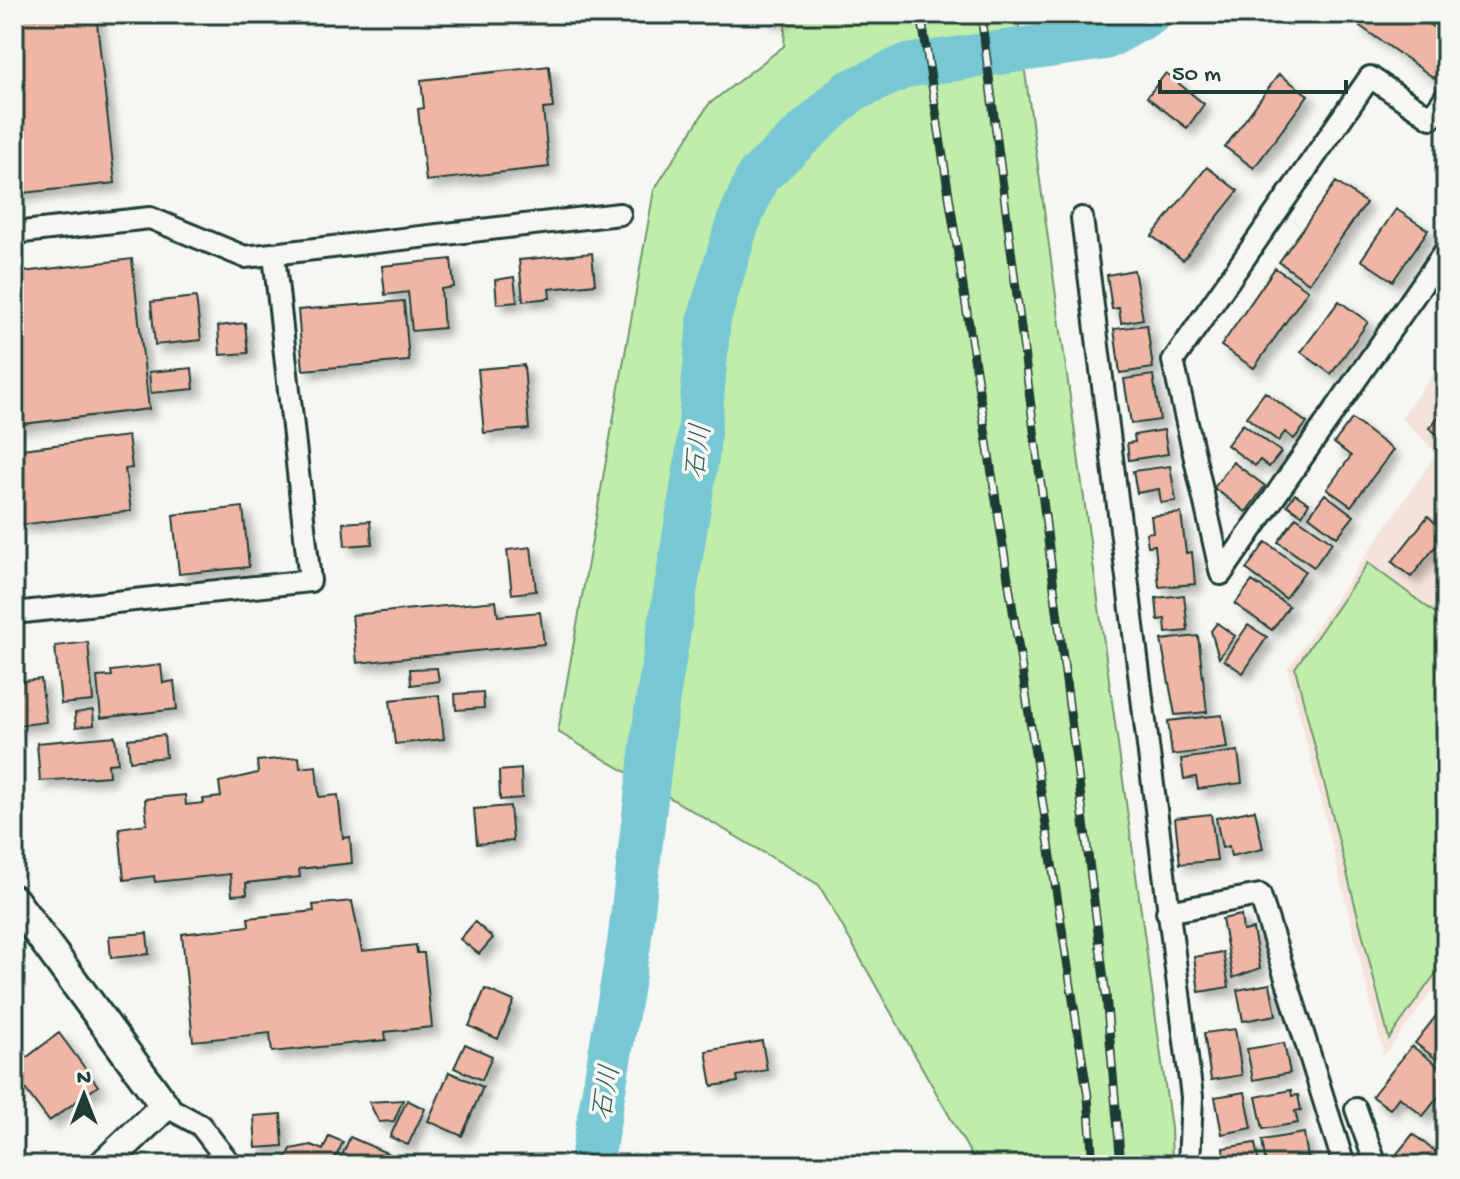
<svg xmlns="http://www.w3.org/2000/svg" width="1460" height="1179" viewBox="0 0 1460 1179" font-family="'Gochi Hand','Klee One',sans-serif">
<defs>
<filter id="shadow"><feDropShadow dx="7" dy="7" stdDeviation="4" flood-color="#0004"/></filter>
</defs>
<rect width="100%" height="100%" fill="#f6f6f2"/>
<filter id="ink" filterUnits="userSpaceOnUse"><feTurbulence type="fractalNoise" baseFrequency=".0125" numOctaves="2"/><feDisplacementMap in="SourceGraphic" scale="16" xChannelSelector="R" yChannelSelector="G"/><feConvolveMatrix kernelMatrix="1 2 1 2 8 2 1 2 1" color-interpolation-filters="sRGB"/></filter>
<g filter="url(#ink)">
<path fill="#f4e3db" d="M1446,356V973L1384,1056L1288,668L1437,453L1401,418Z"/>
<path fill="#c1edaa" stroke="#70956f" stroke-width="2" d="M786,14H1017L1171,1128L1172,1165H977L819,885L558,732L654,190L709,104L784,46Z
M1368,563L1446,621V959L1389,1039L1295,668Z"/>
<g fill="none" stroke-linecap="round" stroke-linejoin="round">
<path stroke="#78c8d4" stroke-width="44" d="M591,1165L629,944L657,704L697,458L709,319L737,225L758,176L849,92L906,66L1105,38L1149,14"/>
</g>
<path fill="#efb6a5" stroke="#1f3d34" stroke-width="2" filter="url(#shadow)" d="M14,14H96L115,183L14,194Z
M765,14H782V20H765Z
M1364,14H1414L1446,36V62L1434,78L1357,24Z
M549,66L553,108L543,109L549,167L426,181L418,109L424,108L421,80Z
M1166,73L1204,104L1187,128L1147,97Z
M1279,74L1308,95L1254,168L1225,147Z
M1207,167L1238,191L1183,260L1152,236Z
M1336,182L1366,203L1309,283L1279,262Z
M1396,209L1428,230L1393,281L1361,260Z
M592,253L595,284L549,289L550,298L523,301L519,260Z
M132,259L149,409L14,425V273Z
M451,259L454,287L441,289L444,328L412,331L408,292L385,295L382,266Z
M1275,268L1308,290L1254,368L1221,346Z
M1134,270L1143,319L1121,323L1119,308L1112,309L1107,275Z
M514,277L517,302L497,304L495,280Z
M196,297L201,340L155,345L151,302Z
M404,301L409,361L303,370L298,310Z
M1339,301L1368,322L1331,374L1301,352Z
M245,323L248,353L220,355L218,326Z
M1147,325L1153,368L1120,373L1114,329Z
M524,365L529,429L484,433L478,369Z
M192,368L194,389L151,393L149,372Z
M1153,375L1160,420L1131,424L1124,379Z
M1265,392L1307,423L1294,439L1285,432L1278,441L1246,417Z
M1446,407V441L1429,428Z
M1352,419L1393,450L1351,506L1327,489L1351,456L1334,443Z
M1243,424L1281,452L1269,467L1260,460L1255,466L1227,445Z
M1164,430L1168,454L1129,460L1127,443L1135,442L1134,435Z
M128,436L132,468L125,469L131,511L20,525L14,487V450Z
M1233,462L1265,486L1246,512L1214,488Z
M1170,466L1176,501L1161,503L1159,489L1137,493L1133,471Z
M1295,494L1309,503L1302,515L1287,505Z
M1325,494L1354,516L1337,537L1309,516Z
M243,507L249,567L179,574L173,515Z
M1181,513L1186,553L1192,552L1195,584L1159,587L1155,545L1148,546L1146,533L1153,532L1151,516Z
M1428,516L1446,533L1411,577L1392,562Z
M1296,517L1332,542L1314,567L1278,542Z
M370,521L372,544L345,546L343,523Z
M1266,542L1305,571L1285,598L1246,569Z
M531,547L536,591L512,594L507,550Z
M1252,581L1289,606L1272,630L1235,604Z
M1184,595L1188,631L1166,633L1165,619L1158,620L1156,598Z
M496,601L498,616L540,612L544,644L357,663L352,615Z
M1217,623L1235,636L1219,658L1211,631Z
M1248,625L1267,637L1243,673L1224,660Z
M1198,636L1207,712L1175,715L1161,640Z
M88,642L93,701L61,704L55,646Z
M161,665L163,683L174,681L177,709L101,718L97,677L112,676L111,671Z
M437,668L439,681L411,685L410,669Z
M41,679L46,722L14,726V682Z
M483,692L484,708L456,710L455,694Z
M439,695L444,739L395,744L390,700Z
M93,710L94,725L76,727L75,713Z
M1222,715L1227,748L1172,755L1168,721Z
M164,735L166,757L130,761L128,739Z
M115,736L118,763L108,764L109,776L40,781L37,743Z
M1238,751L1242,783L1198,789L1196,777L1184,779L1181,759Z
M299,757L300,768L316,766L319,797L338,795L343,838L350,837L352,863L299,869L300,877L246,883L247,894L232,895L230,874L155,882L154,876L124,880L119,828L147,824L145,799L185,795L186,805L204,803L203,799L221,797L219,782L258,773L257,761Z
M521,769L522,798L500,800L499,771Z
M510,806L513,841L477,844L474,809Z
M1255,810L1263,849L1231,856L1229,846L1222,848L1216,818Z
M1211,814L1217,860L1180,864L1175,818Z
M352,901L362,951L416,945L417,953H424L432,1027L385,1032L386,1040L272,1052L270,1033L193,1041L182,934L249,926L248,918L314,911L313,905Z
M1241,915L1243,931L1253,929L1260,968L1233,978L1222,919Z
M475,922L493,938L479,954L460,939Z
M147,933L149,954L111,958L109,936Z
M1223,952L1229,987L1199,992L1194,957Z
M1270,984L1276,1015L1243,1021L1237,990Z
M485,989L514,1001L498,1039L469,1026Z
M1446,1003V1066L1415,1043Z
M1235,1029L1242,1075L1211,1080L1204,1033Z
M59,1033L98,1086L49,1121L14,1074V1067Z
M762,1041L767,1070L737,1076L738,1082L712,1086L706,1051Z
M1284,1043L1290,1073L1253,1080L1247,1049Z
M465,1044L492,1056L482,1080L454,1068Z
M1412,1046L1446,1072V1087L1423,1116L1399,1097L1390,1109L1372,1096Z
M449,1072L483,1087L462,1136L428,1121Z
M1291,1090L1292,1096L1298,1095L1301,1110L1295,1111L1298,1123L1263,1129L1256,1097Z
M1245,1092L1252,1128L1222,1134L1215,1097Z
M403,1100L394,1121L379,1122L369,1102Z
M407,1100L425,1109L408,1145L390,1137Z
M281,1114L283,1146L256,1148L254,1116Z
M1304,1133L1309,1165H1266L1262,1140Z
M1413,1134L1443,1158L1437,1165H1406L1395,1156Z
M329,1136L343,1142L332,1165H283L291,1149L311,1145L323,1150Z
M350,1137L389,1154L384,1165H338Z
M1255,1143L1259,1165H1226L1223,1148Z"/>
<g fill="none" stroke-linecap="round" stroke-linejoin="round">
<g stroke="#1f3d34" stroke-width="26">
<path id="street" d="M1446,96L1431,118L1370,77L1173,361L1221,574L1446,250
M1082,218L1192,1097L1189,1165
M14,233L150,218L245,257L620,214
M14,613L310,581L274,255
M1167,912L1260,895L1344,1165
M165,1106L200,1125L231,1165
M1356,1109L1376,1165"/>
</g>
<g stroke="#1f3d34" stroke-width="34">
<path id="secondary" d="M14,900L165,1106L103,1165"/>
</g>
<use href="#street" stroke="#f6f6f2" stroke-width="20"/>
<use href="#secondary" stroke="#f6f6f2" stroke-width="28"/>
<g stroke="#1f3d34" stroke-width="9">
<path id="rail" d="M921,14L1088,1097L1093,1165
M981,14L1106,995L1121,1165"/>
</g>
<use href="#rail" stroke="#f6f6f2" stroke-width="6" stroke-dasharray="18" stroke-linecap="butt"/>
</g>
</g>
<g text-anchor="middle" stroke-width="7" stroke-linejoin="round" paint-order="stroke">
<g font-size="28" font-style="italic" fill="#35605c" stroke="#f6f6f2">
<text transform="translate(696 451) rotate(-83)" y="10">石川</text>
<text transform="translate(604 1092) rotate(-80)" y="10">石川</text>
</g>
</g>
<rect width="1460" height="1179" fill="none" stroke="#f6f6f2" stroke-width="48"/>
<rect x="24" y="24" width="1412" height="1131" fill="none" stroke="#1f3d34" stroke-width="3" filter="url(#ink)"/>
<g transform="translate(84 1095)" stroke="#f6f6f2" stroke-width="6" paint-order="stroke">
<path d="M0-6L14 30L0 20L-14 30Z" fill="#1f3d34"/>
<text y="-12" font-size="22" font-weight="bold" text-anchor="middle" fill="#1f3d34">N</text>
</g>
<path d="M1160 80v12h186v-12" fill="none" stroke="#1f3d34" stroke-width="4"/>
<text x="1172" y="80" font-size="24" fill="#1f3d34" stroke="#f6f6f2" stroke-width="6" paint-order="stroke">50 m</text>
</svg>
